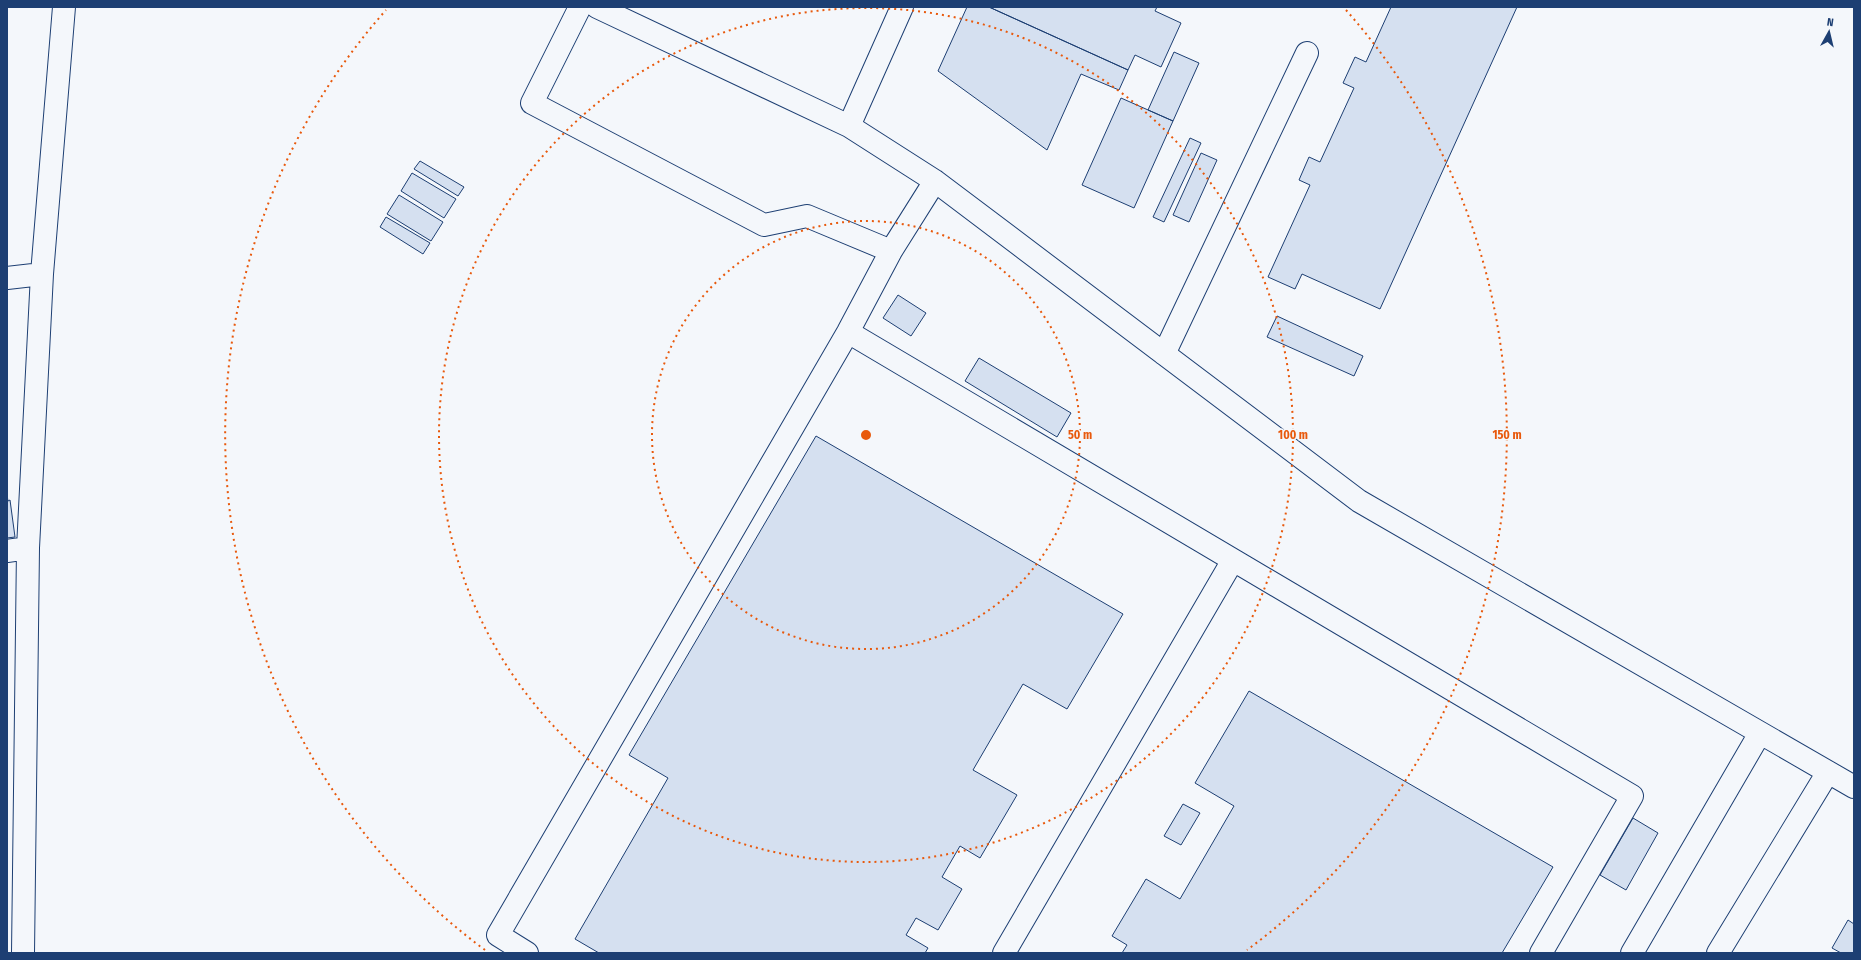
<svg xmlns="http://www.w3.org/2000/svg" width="1861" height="960" viewBox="0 0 1861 960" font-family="'Fira Sans Condensed',sans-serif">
<rect width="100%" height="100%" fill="#f4f7fb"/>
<path fill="#d5e0f0" stroke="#1d3f73" d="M967,7H989L1128,70L1119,90L1081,74L1047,150L938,71Z
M989,7H1157L1155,11L1181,23L1161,67L1135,55L1128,70Z
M1391,7H1517L1380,309L1302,274L1295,289L1268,277L1310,185L1299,180L1309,157L1320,162L1354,88L1343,83L1355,57L1366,62Z
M1174,52L1199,63L1173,121L1148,110Z
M1121,98L1173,121L1134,208L1082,185Z
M1190,138L1201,143L1164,222L1153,217Z
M1201,153L1217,160L1189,222L1173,215Z
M420,161L464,187L458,196L414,169Z
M412,173L456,199L444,218L401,191Z
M399,195L443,222L431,241L387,214Z
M386,217L430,243L423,254L380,227Z
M898,295L926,313L911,336L883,318Z
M1277,316L1363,356L1354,376L1267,337Z
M979,358L1071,413L1057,437L965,381Z
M816,436L1123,614L1067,709L1023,684L973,770L1017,795L980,858L960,846L942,877L962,889L938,930L916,918L906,935L928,948L925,953H599L575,939L668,778L629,755Z
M7,495L8,501L10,500L15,537L7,538Z
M1249,691L1553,867L1502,953H1122L1127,945L1112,936L1146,879L1180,899L1234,806L1195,783Z
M1183,804L1200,813L1181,845L1164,836Z
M1633,818L1658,833L1626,890L1600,875Z
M1848,920L1854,924V953H1841L1832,948Z"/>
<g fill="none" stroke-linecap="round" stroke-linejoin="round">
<g stroke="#1d3f73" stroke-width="24">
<path id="minor" d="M580,7L532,103L764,225L807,216L891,251
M597,7L849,126L935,181L1359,501L1854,787
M849,126L902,7
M7,278L42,274
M848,332L1632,796L1541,953
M1164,354L1307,53
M7,551L28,548
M23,953L28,548L42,274L64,7
M527,953L498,935L848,332L891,251L935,181
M1004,953L1233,560
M1632,953L1760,733
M1718,953L1828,772"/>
</g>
<use href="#minor" stroke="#f4f7fb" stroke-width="22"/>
</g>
<g fill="none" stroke="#e8590c" stroke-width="2" stroke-dasharray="2 4">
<circle cx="866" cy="435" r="214"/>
<circle cx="866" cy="435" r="427"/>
<path d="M485 950A641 641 0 0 1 386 10M1346 10A641 641 0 0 1 1247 950"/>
</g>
<circle cx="866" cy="435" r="6" fill="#e8590c" stroke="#f4f7fb" stroke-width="2"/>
<g font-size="12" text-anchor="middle" font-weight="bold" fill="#e8590c" stroke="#f4f7fb" stroke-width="3" stroke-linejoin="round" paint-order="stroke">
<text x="1080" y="439">50 m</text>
<text x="1293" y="439">100 m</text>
<text x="1507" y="439">150 m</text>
</g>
<rect width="1861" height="960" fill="none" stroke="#1d3f73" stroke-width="16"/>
<g transform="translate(1829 32) rotate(8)" stroke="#f4f7fb" stroke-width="3" paint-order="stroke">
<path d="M0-3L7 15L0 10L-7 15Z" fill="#1d3f73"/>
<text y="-6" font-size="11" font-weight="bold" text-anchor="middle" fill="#1d3f73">N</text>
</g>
</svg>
